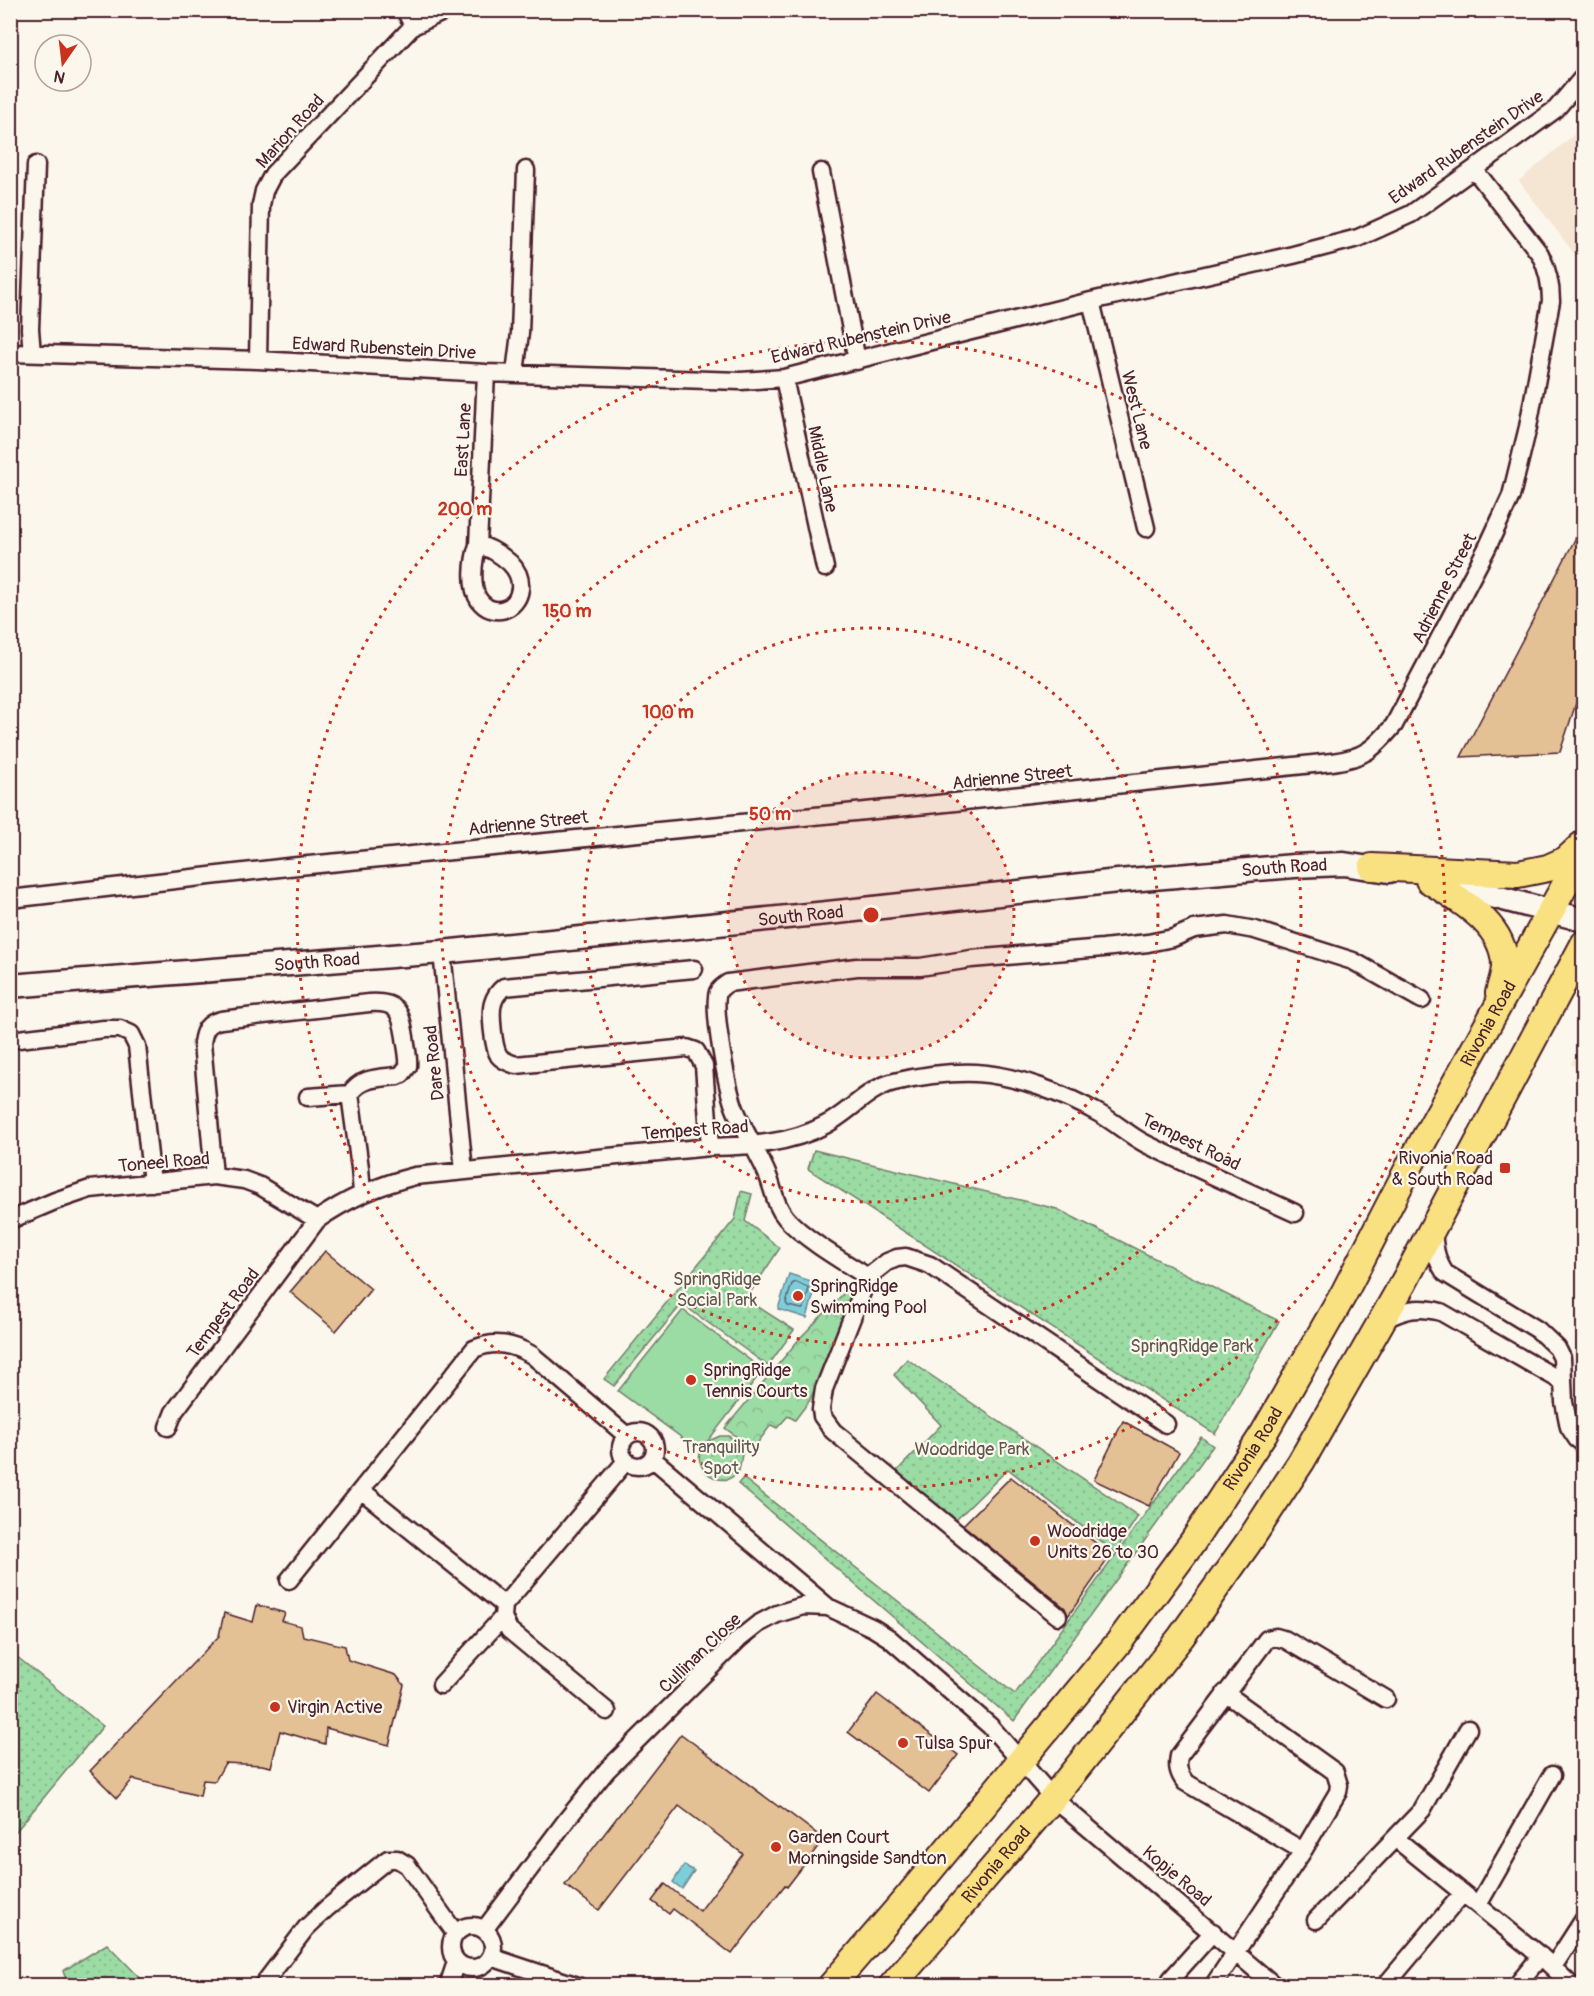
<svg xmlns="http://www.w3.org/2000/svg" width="1594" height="1996" viewBox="0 0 1594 1996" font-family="Pangolin,sans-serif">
<defs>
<pattern id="grass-dots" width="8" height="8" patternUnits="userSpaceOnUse" patternTransform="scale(1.5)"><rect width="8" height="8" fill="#9bdba4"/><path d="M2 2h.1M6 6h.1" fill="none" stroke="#87bc8d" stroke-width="1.8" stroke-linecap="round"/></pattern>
<pattern id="forest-crowns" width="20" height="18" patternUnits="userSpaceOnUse" patternTransform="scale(1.5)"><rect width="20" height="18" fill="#9bdba4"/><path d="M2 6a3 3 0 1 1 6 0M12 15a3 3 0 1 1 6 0" fill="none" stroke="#87bc8d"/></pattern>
</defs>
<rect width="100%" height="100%" fill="#fbf7ec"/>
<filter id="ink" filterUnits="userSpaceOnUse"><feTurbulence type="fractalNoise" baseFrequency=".0167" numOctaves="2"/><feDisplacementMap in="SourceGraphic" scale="12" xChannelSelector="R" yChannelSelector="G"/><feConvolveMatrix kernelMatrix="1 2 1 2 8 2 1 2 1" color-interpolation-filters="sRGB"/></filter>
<g filter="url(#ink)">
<path fill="#f4e6d2" d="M1583,127V265L1519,181Z
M1583,403V454H1575Z
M1583,1042V1072L1571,1064Z"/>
<path fill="url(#grass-dots)" stroke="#727d68" stroke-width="1.5" d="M814,1150L1057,1209L1279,1321L1215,1434L808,1169Z
M741,1191L752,1194L745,1221L780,1248L746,1299L794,1330L768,1366L682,1304L614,1386L604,1379L735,1219Z
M907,1359L1138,1516L1115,1552L1008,1469L956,1520L896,1472L941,1425L894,1375Z
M720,1436H729L743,1449L739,1471C736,1474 732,1478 728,1479C712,1483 694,1466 701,1450C705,1442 713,1439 720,1436Z
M1201,1437L1213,1446L1014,1721L738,1484L743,1478L1015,1694Z
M11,1652L103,1726L12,1836L10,1835Z
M107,1944L147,1985H68L63,1971Z"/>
<path fill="url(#forest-crowns)" stroke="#727d68" stroke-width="1.5" d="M846,1291L853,1295L810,1400L795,1420L788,1416L777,1428L771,1425L753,1449L725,1428L801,1337Z"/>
<path fill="#9bdba4" stroke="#727d68" stroke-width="1.5" d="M683,1310L763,1370L700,1451L618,1391Z"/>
<path fill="#7eceda" stroke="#698894" stroke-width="1.5" d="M789,1274L817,1283L807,1318L778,1309Z
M684,1865L694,1871L682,1889L673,1882Z"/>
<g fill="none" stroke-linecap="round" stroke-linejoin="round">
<path stroke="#5f6571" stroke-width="1.5" d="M796,1282L809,1288L804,1308L802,1309L788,1306L786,1303L792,1284Z"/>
</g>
<path fill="#e4c095" stroke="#4a1f2b" stroke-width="1.5" d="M1584,522V679L1560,752L1461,757Z
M325,1251L371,1289L336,1331L290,1292Z
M1123,1421L1179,1452L1149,1506L1094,1480Z
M1011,1477L1111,1555L1068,1616L1065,1608L963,1525Z
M257,1605L285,1613L282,1621L301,1626L303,1636L345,1646L348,1660L396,1675L404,1685L389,1745L326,1728L325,1744L280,1731L271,1767L262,1765L225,1763L215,1781L203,1780L200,1796L133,1779L117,1798L90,1771L219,1636L224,1613L253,1622Z
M877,1694L958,1755L929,1793L848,1732Z
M681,1734L779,1807L780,1806L821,1837L820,1839L823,1840L787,1887L785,1885L732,1954L673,1909L669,1914L652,1901L665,1884L700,1911L743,1854L679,1806L599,1910L565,1885Z"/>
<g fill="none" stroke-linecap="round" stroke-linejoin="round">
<g stroke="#4a1f2b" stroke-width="21">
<path id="street" d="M405,10L413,26
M821,172L857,361
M1091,301L1146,528
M10,353L258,360L486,373L741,381L784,378L1091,301L1293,255L1358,238L1411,214L1474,169L1556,109L1584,76
M32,354L30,329L36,165
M258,360L261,205L264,191L273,174L413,26L447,10
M515,373L520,333L526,170
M784,378L825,568
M478,545C490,547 501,555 510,563C517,570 521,579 520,589C517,611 492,618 479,600C470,587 473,560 478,545L486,373
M10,899L288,867L927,805L1332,762C1364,758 1374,749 1394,725L1487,548L1511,496L1528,427L1551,301C1551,283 1548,270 1540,254L1474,169
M442,952L464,1171
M694,969L504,987C499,991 495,996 493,1003C490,1012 493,1047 499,1056C503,1061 510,1063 516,1065L687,1048L696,1051L704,1066L710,1147
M10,1040L104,1029H120L131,1034L137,1046L152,1183
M308,1097L350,1094
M214,1176L202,1043C204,1030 207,1023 221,1020L369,1003C397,1001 401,1011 405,1037C406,1047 409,1057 408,1066L402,1074L398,1076C380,1078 360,1077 350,1094L360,1168L362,1193
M10,1220L55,1201L90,1189L214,1176L244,1180L260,1186L317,1220
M1433,1228C1434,1245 1435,1258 1445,1273L1538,1330L1557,1348L1562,1358L1564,1402L1569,1427L1577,1439L1584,1444
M868,1277C844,1262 803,1238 786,1218C775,1205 774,1191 768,1176C758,1152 743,1130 734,1106C727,1087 712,1009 718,992C720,988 724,986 728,983L857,967H920L971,959L1103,948L1148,943L1173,938L1194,929L1227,925L1255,930L1353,961L1422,1000
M1383,1320C1406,1309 1417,1306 1441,1312L1563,1382
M168,1427L174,1412L317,1220C348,1198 379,1185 415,1176L710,1147C749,1146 790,1144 825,1125C849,1113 868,1088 894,1082C920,1076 949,1072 976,1073C1016,1075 1065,1094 1100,1114C1116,1123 1130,1136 1146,1144C1195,1168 1245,1190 1295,1213
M621 1449a17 17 0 1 1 34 0a17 17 0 1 1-34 0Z
M653,1459L828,1607
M361,1490L504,1605L503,1617L509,1630L607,1711
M289,1580L474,1349C495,1340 513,1344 532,1355L627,1436
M504,1605L626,1461
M1058,1616L833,1431L822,1416L821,1409L824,1389L868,1277L887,1262L897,1258L906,1257L930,1265L1166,1424
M441,1685L503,1617
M1395,1838L1544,1959L1572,1986
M1303,1851L1185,1782C1178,1773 1177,1766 1179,1756L1267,1639L1276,1637L1286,1640L1386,1699
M1478,1905L1552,1775
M1316,1920L1422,1810L1468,1729
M451 1947a21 21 0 1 1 42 0a21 21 0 1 1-42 0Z
M484,1930L568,1818L607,1770L739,1639L758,1624L777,1614L803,1606L828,1607L873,1628L889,1638L990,1726L1053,1798L1275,1986
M491,1957L578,1986
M1553,1967L1584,1919
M262,1986L306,1928L327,1908L388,1859H397L407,1865L456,1934
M448,1986L456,1962
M1170,1986L1171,1979L1213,1932
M1213,1986L1303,1851L1338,1792L1339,1785L1335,1772L1225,1693
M1385,1986L1463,1893
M1516,1986L1541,1956"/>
</g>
<g stroke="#4a1f2b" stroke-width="27">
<g id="secondary">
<path d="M1438,882L1584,920"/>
<path id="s1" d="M10,986L442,952L837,912L1118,881L1294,866L1344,864L1389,871"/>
</g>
</g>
<g stroke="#4a1f2b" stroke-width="30">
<g id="primary">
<path d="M1372,867L1518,874L1548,868L1566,860L1582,845"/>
<path d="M1429,880C1459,900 1504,923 1505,965C1505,975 1501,984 1499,993"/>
<path id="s2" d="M831,1986L907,1898L1119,1642L1192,1543L1264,1433L1343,1295L1411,1163L1584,851"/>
<path id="s3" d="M892,1986L1053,1798L1181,1637L1248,1543L1301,1462L1405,1280L1584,944"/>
</g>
</g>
<use href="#street" stroke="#fbf7ec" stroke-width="16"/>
<use href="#secondary" stroke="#fbf7ec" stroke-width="22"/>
<use href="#primary" stroke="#f9e181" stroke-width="26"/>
</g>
</g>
<circle cx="871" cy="915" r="143" fill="#c8321e" fill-opacity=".12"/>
<g fill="none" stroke="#c8321e" stroke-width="3" stroke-dasharray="3 6">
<circle cx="871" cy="915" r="143"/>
<circle cx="871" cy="915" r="287"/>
<circle cx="871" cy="915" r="430"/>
<circle cx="871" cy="915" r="574"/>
</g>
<g fill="#c8321e" stroke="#fbf7ec" stroke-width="2">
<rect x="1499" y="1162" width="12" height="12" rx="3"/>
<circle cx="798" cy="1296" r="6"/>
<circle cx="691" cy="1380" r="6"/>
<circle cx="1035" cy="1541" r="6"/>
<circle cx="275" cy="1707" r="6"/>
<circle cx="903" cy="1743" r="6"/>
<circle cx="776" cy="1847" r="6"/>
</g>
<g text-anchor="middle" stroke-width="4.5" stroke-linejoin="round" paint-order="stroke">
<g font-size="18" fill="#4a1f2b" stroke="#fbf7ec">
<text transform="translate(290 131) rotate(-48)" y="6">Marion Road</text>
<text transform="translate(1466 147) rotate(-35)" y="6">Edward Rubenstein Drive</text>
<text transform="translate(861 337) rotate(-13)" y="6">Edward Rubenstein Drive</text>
<text transform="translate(384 348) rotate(3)" y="6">Edward Rubenstein Drive</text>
<text transform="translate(1137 410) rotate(76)" y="6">West Lane</text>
<text transform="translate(463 440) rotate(-87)" y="6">East Lane</text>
<text transform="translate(823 469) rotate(78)" y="6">Middle Lane</text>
<text transform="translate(1444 588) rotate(-63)" y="6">Adrienne Street</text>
<text transform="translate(1012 777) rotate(-6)" y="6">Adrienne Street</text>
<text transform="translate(528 823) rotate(-6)" y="6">Adrienne Street</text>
<text dy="6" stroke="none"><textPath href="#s1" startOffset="1280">South Road</textPath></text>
<text dy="6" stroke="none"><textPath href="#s1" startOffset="794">South Road</textPath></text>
<text dy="6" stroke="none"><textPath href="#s1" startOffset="308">South Road</textPath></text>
<text dy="6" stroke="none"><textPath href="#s2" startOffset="1170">Rivonia Road</textPath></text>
<text transform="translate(434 1063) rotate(-96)" y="6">Dare Road</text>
<text transform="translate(695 1130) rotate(-4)" y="6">Tempest Road</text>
<text transform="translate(1191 1142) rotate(26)" y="6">Tempest Road</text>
<text transform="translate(164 1162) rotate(-5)" y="6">Toneel Road</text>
<text transform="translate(223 1313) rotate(-53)" y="6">Tempest Road</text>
<text dy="6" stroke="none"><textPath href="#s2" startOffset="684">Rivonia Road</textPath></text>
<text transform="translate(700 1653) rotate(-44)" y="6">Cullinan Close</text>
<text dy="6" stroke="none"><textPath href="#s3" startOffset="160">Rivonia Road</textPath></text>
<text transform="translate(1177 1876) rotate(40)" y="6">Kopje Road</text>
</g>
<g font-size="18" fill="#4a1f2b" stroke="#fbf7ec" text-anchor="start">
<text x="1493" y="1164" text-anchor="end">Rivonia Road<tspan x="1493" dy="21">&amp; South Road</tspan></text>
<text x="810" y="1292">SpringRidge<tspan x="810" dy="21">Swimming Pool</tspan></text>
<text x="703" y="1376">SpringRidge<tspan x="703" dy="21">Tennis Courts</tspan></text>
<text x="1047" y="1537">Woodridge<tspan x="1047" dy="21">Units 26 to 30</tspan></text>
<text x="287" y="1713">Virgin Active</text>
<text x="915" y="1749">Tulsa Spur</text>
<text x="788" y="1843">Garden Court<tspan x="788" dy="21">Morningside Sandton</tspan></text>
</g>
<g font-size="18" fill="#62574f" stroke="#fbf7ec">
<text x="717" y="1285">SpringRidge<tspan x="717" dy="21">Social Park</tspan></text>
<text x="1192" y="1352">SpringRidge Park</text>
<text x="721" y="1453">Tranquility<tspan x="721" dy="21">Spot</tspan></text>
<text x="972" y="1455">Woodridge Park</text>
</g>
</g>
<circle cx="871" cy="915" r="9" fill="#c8321e" stroke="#fbf7ec" stroke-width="3"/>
<g font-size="18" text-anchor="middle" font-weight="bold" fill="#c8321e" stroke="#fbf7ec" stroke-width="4.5" stroke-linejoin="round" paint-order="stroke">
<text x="465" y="515">200 m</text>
<text x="567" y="617">150 m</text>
<text x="668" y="718">100 m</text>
<text x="770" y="820">50 m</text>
</g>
<rect width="1594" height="1996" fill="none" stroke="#fbf7ec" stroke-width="36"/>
<rect x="18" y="18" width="1558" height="1960" fill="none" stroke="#4a1f2b" stroke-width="2" filter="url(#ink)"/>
<g transform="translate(63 63) rotate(194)"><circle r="28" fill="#fbf7ec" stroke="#b4a19f" stroke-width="1.5"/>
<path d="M0-4.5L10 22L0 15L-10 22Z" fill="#c8321e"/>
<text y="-9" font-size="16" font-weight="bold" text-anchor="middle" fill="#4a1f2b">N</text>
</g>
</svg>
